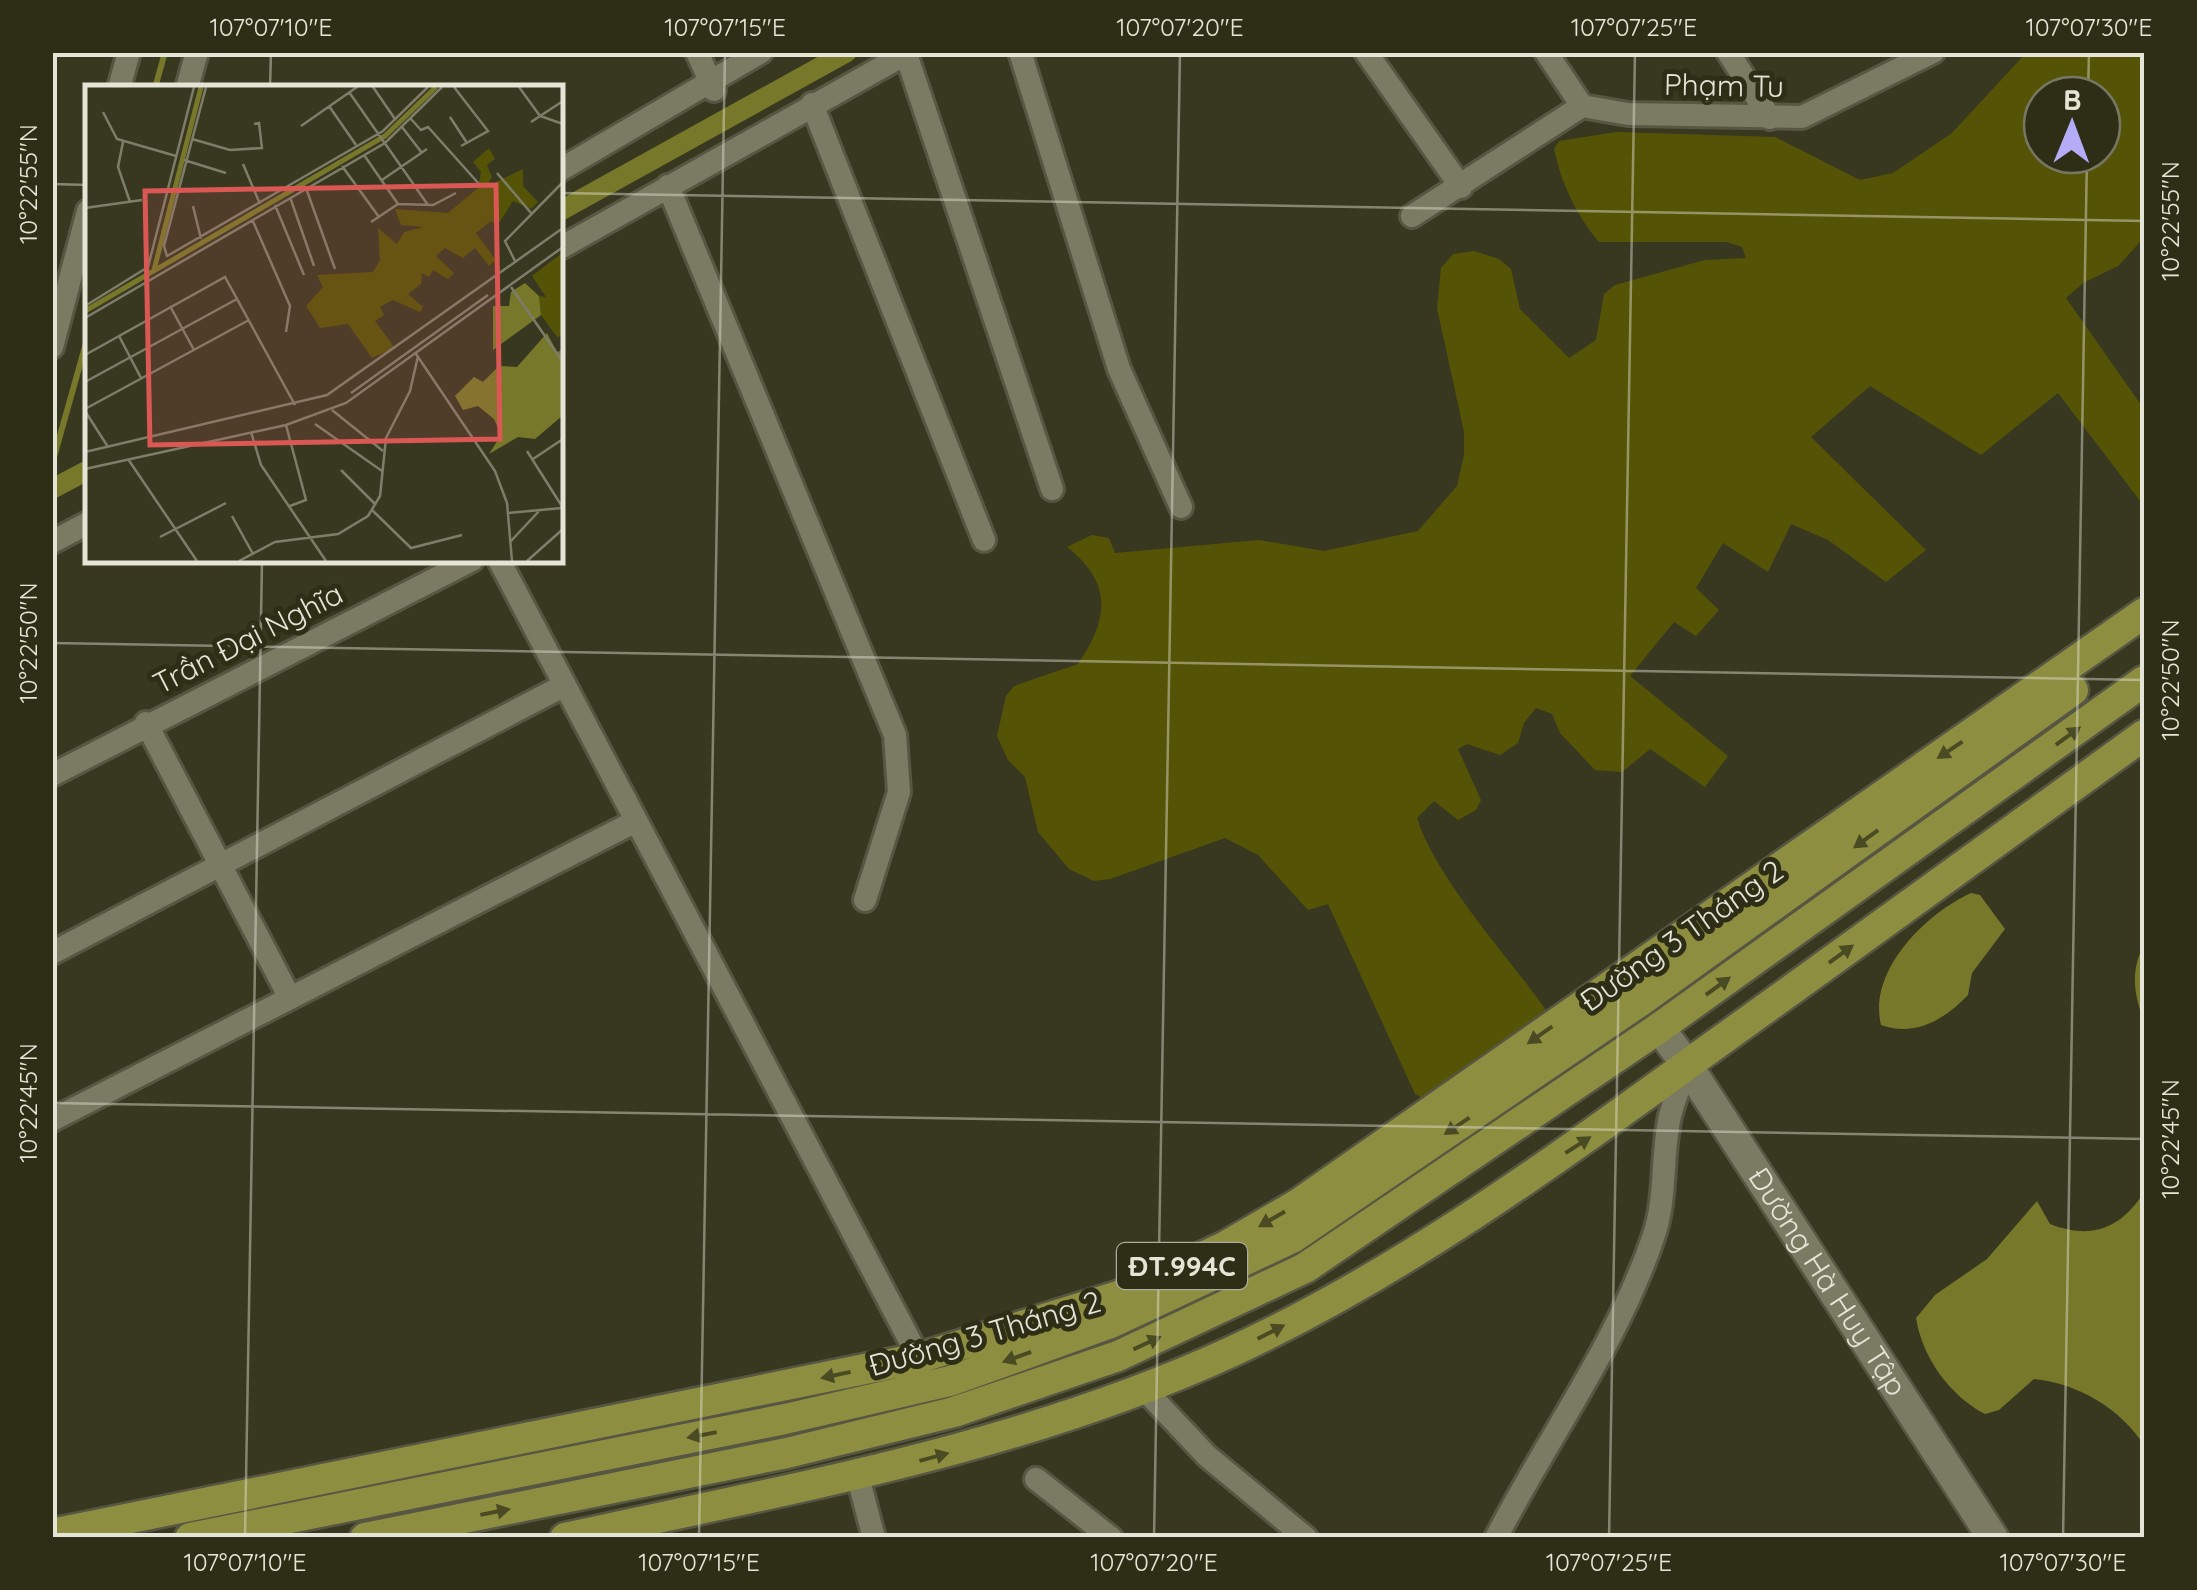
<svg xmlns="http://www.w3.org/2000/svg" width="2197" height="1590" viewBox="0 0 2197 1590" font-family="Quicksand,sans-serif">
<rect width="100%" height="100%" fill="#383821"/>
<path fill="#555406" fill-rule="evenodd" d="M2026,53H2144V238L2118,266L2083,283L2066,298L2144,409V506L2058,393L1981,455L1870,386L1811,437L1926,550L1886,582L1828,540L1791,524L1768,572L1723,543L1696,588L1719,610L1696,636L1674,622L1630,676L1728,756L1705,787L1650,749L1622,772L1595,770L1560,733L1552,714L1536,708L1524,723L1518,743L1500,755L1467,744L1458,749L1481,800L1476,810L1458,820L1434,801L1417,818C1436,879 1508,956 1546,1010L1426,1100L1415,1094L1328,904L1308,910L1258,855L1225,838L1110,879L1094,881L1069,869L1038,832L1025,777L1008,760L997,736L1006,696L1014,686L1078,664C1108,620 1114,584 1067,547L1092,535L1109,538L1115,553L1259,540L1324,551L1418,531L1457,486L1464,455V432L1437,308L1441,268L1453,254L1474,251L1499,259L1511,269L1520,309L1569,358L1596,340L1604,294L1615,285L1705,260L1746,258L1742,247L1727,242H1599C1577,216 1561,183 1554,149L1559,141L1616,132L1775,137L1860,180L1893,173L1952,133ZM2042,95H2102V155H2042Z"/>
<path fill="#78782a" d="M1971,893L1980,895L2005,929L1972,973L1968,995C1944,1020 1915,1037 1881,1025C1868,971 1925,914 1971,893Z
M2144,945V1021C2134,995 2130,971 2144,945Z
M2144,1192V1445C2120,1408 2077,1383 2034,1379L1999,1410L1985,1414C1950,1396 1922,1357 1916,1318L1935,1295L1987,1259L2037,1201L2050,1224C2091,1240 2121,1229 2144,1192Z"/>
<g fill="none" stroke-linecap="round" stroke-linejoin="round">
<path stroke="#78782a" stroke-width="6" d="M155,88L165,52
M52,464L88,336"/>
<path stroke="#78782a" stroke-width="20" d="M560,211L847,52
M52,489L88,470"/>
<g stroke="#565643" stroke-width="28">
<path id="street" d="M697,52L714,90
M1020,52L1119,369L1181,507
M1366,52L1461,187
M1546,52L1582,106
M1728,52L1770,118
M906,54L1052,489
M119,88L129,52
M187,88L197,52
M812,104L984,540
M560,170L761,52
M668,186L895,735L899,792L865,900
M1412,216L1582,106L1628,114L1802,117L1933,52
M560,248L909,52
M52,347L88,211
M52,542L88,523
M499,560L919,1358
M146,723L290,998
M52,775L472,560
M52,953L565,685
M52,1120L636,821
M1143,1388L1207,1456L1306,1538
M858,1477L874,1538
M1036,1479L1111,1538
M1496,1538C1548,1437 1616,1346 1653,1238C1667,1199 1661,1156 1670,1116C1674,1099 1682,1082 1687,1065"/>
</g>
<g stroke="#565643" stroke-width="35">
<g id="secondary">
<path id="s1" d="M1659,1028L1687,1065L1993,1538"/>
</g>
</g>
<g stroke="#565643" stroke-width="35">
<path id="primary" d="M52,1534L919,1358L1118,1296L1226,1246L1298,1204L2144,613
M190,1538L785,1419L950,1381L1111,1323L1292,1238L1639,1002L2073,690
M365,1538L787,1453L954,1412L1118,1356L1305,1268L1659,1028L2144,681
M565,1538C792,1488 1020,1449 1233,1351C1399,1274 1550,1164 1698,1057C1847,950 1996,842 2144,735"/>
</g>
<use href="#street" stroke="#7a7b62" stroke-width="22"/>
<use href="#secondary" stroke="#7a7b62" stroke-width="30"/>
<use href="#primary" stroke="#8e8e40" stroke-width="30"/>
</g>
<defs><path id="oneway-solid" d="M-6-.8H1V-3.2L6.5 0L1 3.2V.8H-6Z" transform="scale(2.5)"/></defs>
<g fill="#4b4b23">
<use href="#oneway-solid" transform="translate(2068 736) rotate(-36)"/>
<use href="#oneway-solid" transform="translate(1950 750) rotate(146)"/>
<use href="#oneway-solid" transform="translate(1866 839) rotate(144)"/>
<use href="#oneway-solid" transform="translate(1841 954) rotate(-36)"/>
<use href="#oneway-solid" transform="translate(1718 986) rotate(-36)"/>
<use href="#oneway-solid" transform="translate(1540 1035) rotate(145)"/>
<use href="#oneway-solid" transform="translate(1457 1126) rotate(146)"/>
<use href="#oneway-solid" transform="translate(1578 1145) rotate(-33)"/>
<use href="#oneway-solid" transform="translate(1272 1219) rotate(150)"/>
<use href="#oneway-solid" transform="translate(1271 1332) rotate(-27)"/>
<use href="#oneway-solid" transform="translate(1147 1343) rotate(-25)"/>
<use href="#oneway-solid" transform="translate(1017 1357) rotate(160)"/>
<use href="#oneway-solid" transform="translate(836 1375) rotate(168)"/>
<use href="#oneway-solid" transform="translate(702 1435) rotate(169)"/>
<use href="#oneway-solid" transform="translate(934 1457) rotate(-15)"/>
<use href="#oneway-solid" transform="translate(495 1512) rotate(-11)"/>
</g>
<path fill="none" stroke="#e4e4d7" stroke-width="2.5" stroke-opacity="0.45" d="M270,88L271,52M2088,95L2089,52M52,184L88,185M560,193L2144,221M52,643L2144,680M52,1103L2144,1139M245,1538L262,560M699,1538L725,52M1154,1538L1180,52M1609,1538L1635,52M2063,1538L2087,155"/>
<g text-anchor="middle" stroke-width="10" stroke-linejoin="round" paint-order="stroke">
<rect fill="#2e2e17" stroke="#adad9d" stroke-width="2.5" x="1117" y="1243" width="130" height="46" rx="8"/>
<g font-size="28" font-weight="bold" fill="#e4e4d7">
<text x="1182" y="1276">ĐT.994C</text>
</g>
<g font-size="30" fill="#e4e4d7" stroke="#2e2e17">
<text transform="translate(1724 86) rotate(1)" y="10">Phạm Tu</text>
<text transform="translate(248 639) rotate(-27)" y="10">Trần Đại Nghĩa</text>
<text transform="translate(1682 936) rotate(-35)" y="10">Đường 3 Tháng 2</text>
<text dy="10" stroke="none"><textPath href="#s1" startOffset="305">Đường Hà Huy Tập</textPath></text>
<text transform="translate(985 1334) rotate(-16)" y="10">Đường 3 Tháng 2</text>
</g>
</g>
<g transform="translate(85 85)">
<rect width="478" height="478" fill="#383821"/>
<path d="M404,63L410,74L402,80L407,92L401,102L438,84V101L453,117L446,124L428,116L412,141L406,136L391,148L411,175L404,181L390,163L378,173L360,163L351,171L369,188L363,194L348,185L344,192L337,188L336,199L323,209L338,222L335,227L308,215L295,222L299,230L290,236L310,263L287,273L263,239L235,243L221,221L238,202L232,190L288,187L295,175L293,143L312,159L319,147L339,142L316,140L310,124L363,128L393,103L396,87L388,77ZM477,168V251L472,252L456,230L454,211L461,212L447,191Z" fill="#555406"/>
<path d="M440,198L454,211L456,230L408,265V221H424L426,207ZM462,248L472,267L477,265V331L450,354L433,352L404,369L416,350L409,334L393,321L378,325L370,311L389,292L398,297L414,281L432,282Z" fill="#78782a"/>
<path fill="none" stroke="#78782a" stroke-width="5" d="M69,185L116,2M0,226L300,51L351,2"/>
<path fill="none" stroke="#7d7d6a" stroke-width="2.5" d="M121,2L79,161L82,171L298,46L343,2M288,2L310,34M369,2L403,46L376,61M434,2L455,31L478,39M264,7L343,120M244,21L271,60M18,27L32,54L91,71M365,32L382,58M326,34L336,45L343,42L395,100M446,37L478,16M216,41L272,2M317,42L337,68M107,54L145,65L177,63L174,38L169,39M38,57L33,82L45,117M279,70L313,119M99,75L141,88M158,79L175,119M257,81L294,132M412,88L446,128M297,95L342,64M221,103L250,184M205,112L229,181M190,120L219,190M108,121L116,154M0,123L57,115M167,134L205,221L201,247M286,137L313,119L348,120L371,108M431,178L420,156L478,97M426,202L478,277M0,221L63,182L109,2M85,221L109,265M0,233L300,58L357,2M34,251L56,293M331,269L410,386L422,418L427,476M0,270L140,192L210,320M0,297L152,214M266,308L403,210M0,324L164,235M247,325L298,366M0,326L23,362M230,339L297,386M201,340L221,415L205,421M166,347L176,380L241,476M442,366L478,423M0,367L242,310L478,143M43,374L112,476M448,374L478,354M0,384L201,340L261,318L478,162M256,385L291,420M287,425L326,463L377,450M423,428L477,423M147,431L168,469M75,452L141,418M426,456L456,424M154,476L190,457L253,449L283,431L295,411L301,353L325,306L333,271M442,476L478,444"/>
<path fill="#da5754" fill-opacity="0.15" stroke="#da5754" stroke-width="5" d="M411,100L415,354L65,360L60,106Z"/>
<rect width="478" height="478" fill="none" stroke="#e4e4d7" stroke-width="5"/>
</g>
<rect width="2197" height="1590" fill="none" stroke="#2e2e17" stroke-width="110"/>
<g transform="translate(2072 125) rotate(1)"><circle r="48" fill="#2e2e17" stroke="#777764" stroke-width="2.5"/>
<path d="M0-8L18 38L0 25L-18 38Z" fill="#b5acf8"/>
<text y="-15" font-size="28" font-weight="bold" text-anchor="middle" fill="#e4e4d7">B</text>
</g>
<rect x="55" y="55" width="2087" height="1480" fill="none" stroke="#e4e4d7" stroke-width="4"/>
<g font-size="25" text-anchor="middle" fill="#e4e4d7">
<text x="271" y="36">107°07'10"E</text>
<text x="725" y="36">107°07'15"E</text>
<text x="1180" y="36">107°07'20"E</text>
<text x="1634" y="36">107°07'25"E</text>
<text x="2089" y="36">107°07'30"E</text>
<text transform="translate(28 184) rotate(-90)" y="9">10°22'55"N</text>
<text transform="translate(2170 221) rotate(-90)" y="9">10°22'55"N</text>
<text transform="translate(28 643) rotate(-90)" y="9">10°22'50"N</text>
<text transform="translate(2170 680) rotate(-90)" y="9">10°22'50"N</text>
<text transform="translate(28 1103) rotate(-90)" y="9">10°22'45"N</text>
<text transform="translate(2170 1139) rotate(-90)" y="9">10°22'45"N</text>
<text x="245" y="1571">107°07'10"E</text>
<text x="699" y="1571">107°07'15"E</text>
<text x="1154" y="1571">107°07'20"E</text>
<text x="1609" y="1571">107°07'25"E</text>
<text x="2063" y="1571">107°07'30"E</text>
</g>
</svg>
